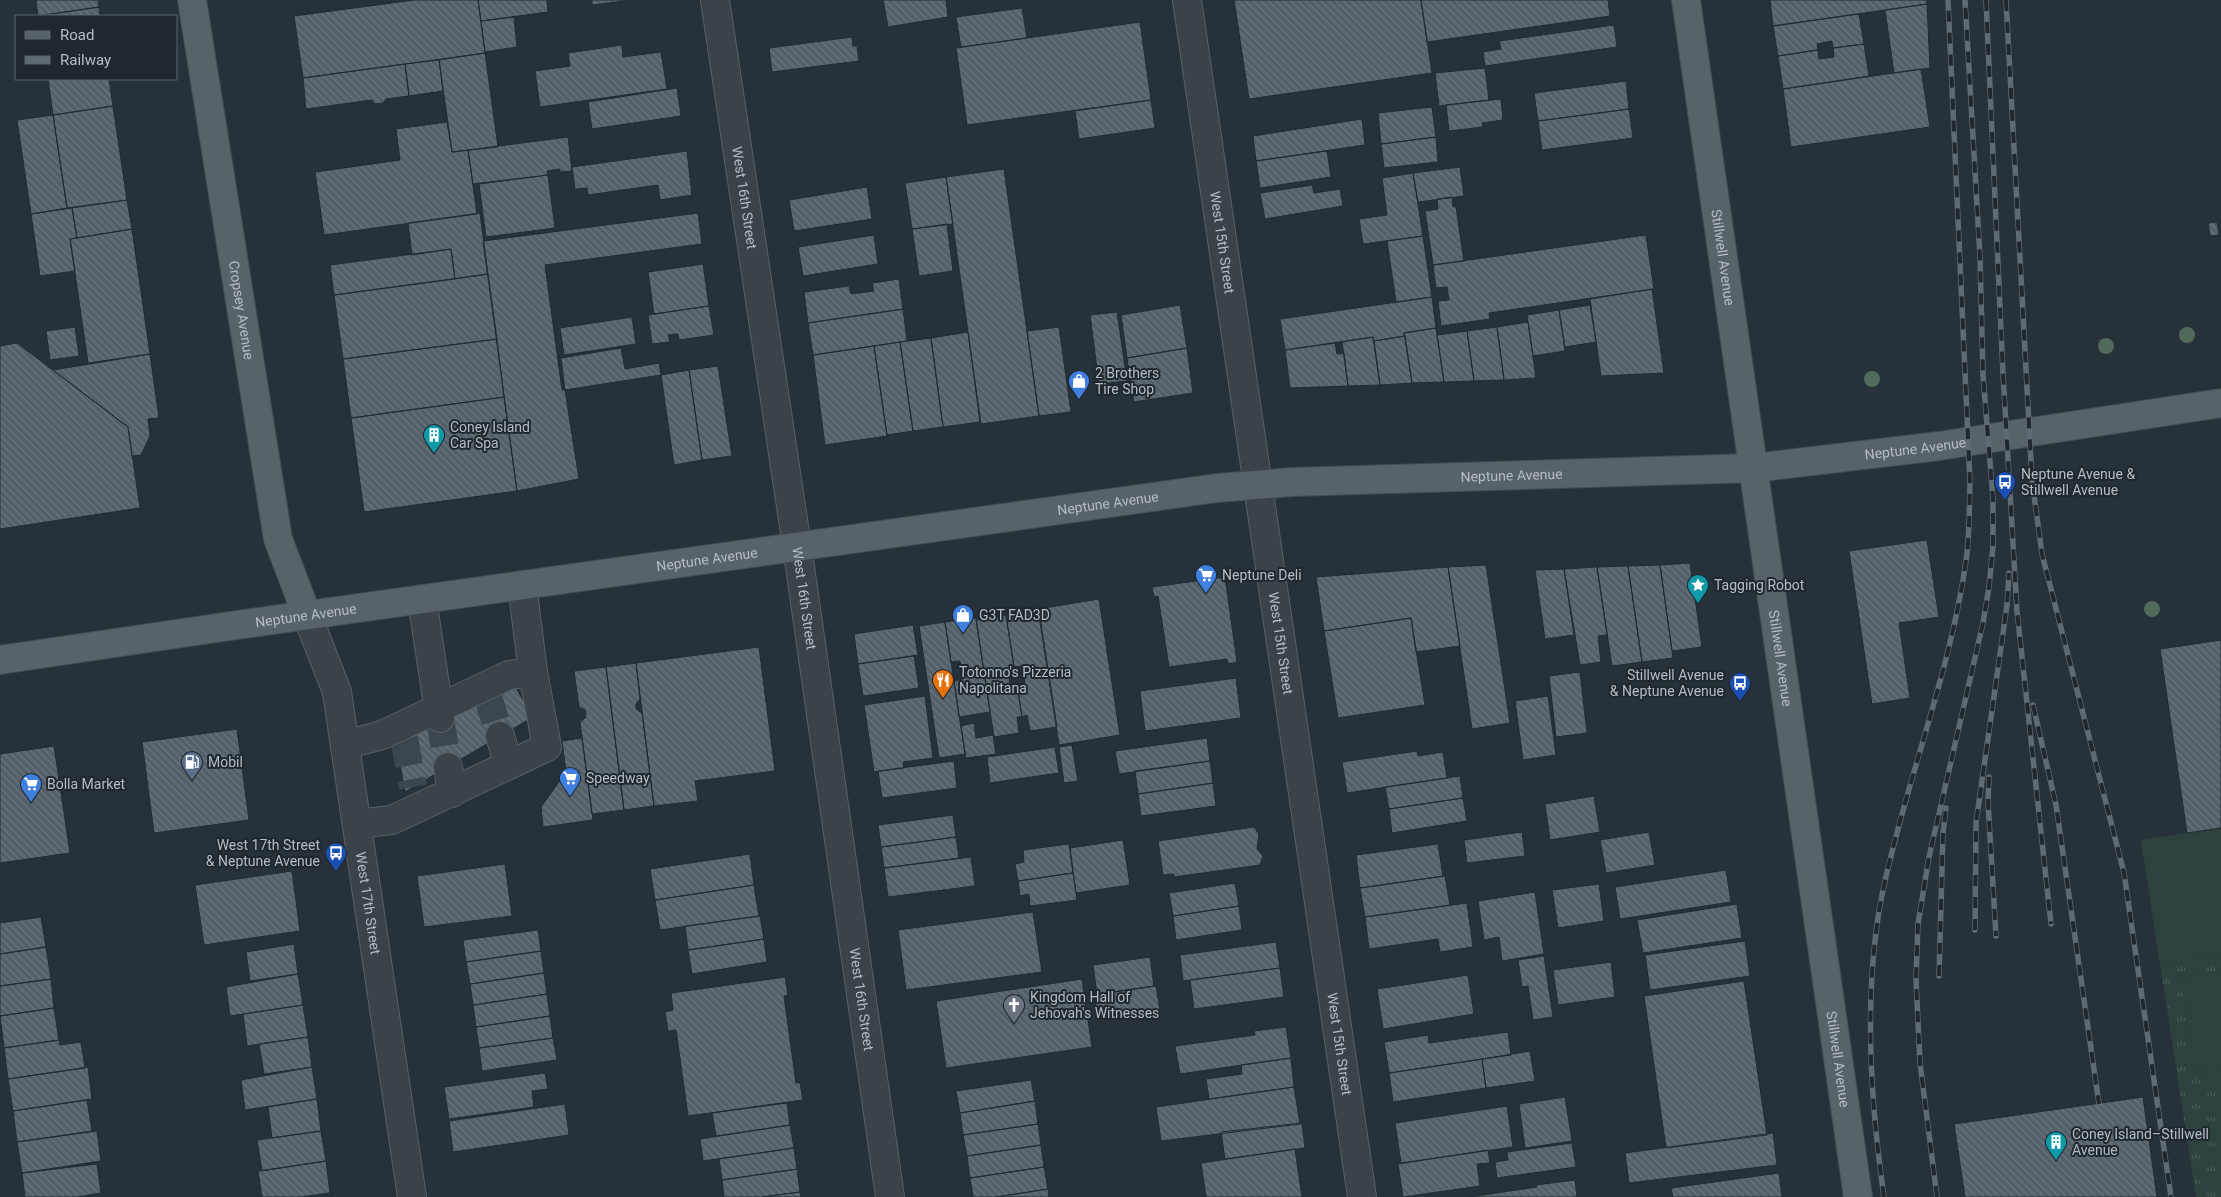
<svg xmlns="http://www.w3.org/2000/svg" width="2221" height="1197" viewBox="0 0 2221 1197" font-family="Roboto,sans-serif">
<defs>
<pattern id="grass-tufts" width="24" height="20" patternUnits="userSpaceOnUse" patternTransform="scale(1.25)"><rect width="24" height="20" fill="#2e413e"/><path d="M3 7l-1-3M5 7V3M7 7l1-3M15 17l-1-3M17 17v-4M19 17l1-3" fill="none" stroke="#4a5b58"/></pattern>
<pattern id="building-back-hatch" width="6" height="6" patternUnits="userSpaceOnUse" patternTransform="scale(1.25)"><rect width="6" height="6" fill="#546069"/><path d="M-1 5l2 2M0 0l6 6M5-1l2 2" fill="none" stroke="#6a757d"/></pattern>
</defs>
<rect width="100%" height="100%" fill="#263139"/>
<path fill="url(#grass-tufts)" d="M2221,828V1197H2196L2141,840Z"/>
<path fill="#2e413e" d="M2221,828V957L2160,964L2141,840Z
M2221,972V1070L2195,1073L2181,978Z"/>
<path fill="url(#building-back-hatch)" stroke="#212a31" d="M36,0H98L99,7L38,16Z
M414,0H478L485,53L303,78L294,16Z
M478,0H547L548,12L481,21Z
M592,0H633L592,5Z
M883,0H946L948,17L888,27Z
M1234,0H1421L1432,73L1249,99Z
M1421,0H1608L1610,16L1427,42Z
M1770,0H1927V4L1773,26Z
M1927,4L1930,68L1894,73L1885,10Z
M99,7L100,16H38Z
M1022,8L1027,38L961,47L956,17Z
M1859,14L1864,44L1833,48L1832,41L1817,44L1818,50L1778,56L1773,26Z
M514,17L517,47L485,52L481,21Z
M1140,22L1151,100L967,125L956,48Z
M1614,25L1617,47L1485,66L1483,52L1501,49L1499,41Z
M852,37L853,46H857L859,61L772,72L769,48Z
M1864,44L1869,76L1783,89L1778,56L1818,50L1819,59L1834,57L1833,48Z
M622,45L623,57L661,52L667,89L540,107L535,71L570,66L568,53Z
M485,53L498,147L452,152L439,60Z
M439,60L443,91L409,96L405,64Z
M405,64L409,96L386,99L383,103L375,104L372,100L306,109L303,78Z
M1485,68L1489,100L1439,106L1435,73Z
M1921,69L1930,127L1791,147L1783,89Z
M48,79H109L113,106L53,115Z
M1626,81L1629,109L1538,121L1534,93Z
M677,88L681,116L592,129L588,102Z
M1501,99L1503,120L1482,123L1483,127L1449,131L1446,105Z
M1151,100L1155,128L1079,139L1075,111Z
M113,106L127,200L67,208L53,115Z
M1432,107L1436,137L1381,144L1378,113Z
M1629,109L1633,138L1542,150L1538,121Z
M53,115L67,208L31,214L17,120Z
M1362,119L1365,145L1256,161L1253,136Z
M447,122L452,152L468,150L477,214L324,235L315,172L400,160L396,129Z
M568,137L572,171L560,172V169L547,171L548,175L473,184L468,150Z
M1436,137L1438,162L1384,168L1381,144Z
M687,151L692,195L660,200L658,185L588,195L587,188L575,189L572,167Z
M1327,151L1331,177L1260,188L1256,161Z
M1460,167L1464,196L1418,202L1413,173Z
M1004,169L1039,416L981,424L946,177Z
M1413,173L1423,236L1363,244L1359,219L1387,215L1382,178Z
M548,175L555,228L486,237L479,184Z
M946,177L953,224L912,229L905,183Z
M1312,185L1314,193L1340,189L1343,206L1265,219L1260,193Z
M867,187L872,219L794,231L789,200Z
M1452,197L1453,207H1456L1464,261L1433,265L1425,211L1438,209L1437,199Z
M127,200L132,229L77,238L72,208Z
M72,208L77,238L70,239L75,271L40,276L31,214Z
M480,213L488,274L455,279L451,249L412,255L408,223Z
M698,213L702,244L545,265L562,390H565L579,479L517,491L483,241Z
M2217,222L2219,235L2210,236L2208,223Z
M947,224L953,271L919,276L912,229Z
M132,229L150,354L88,363L70,239Z
M874,235L878,264L803,276L798,247Z
M1646,235L1654,289L1489,313L1490,319L1441,326L1438,301L1449,300L1447,287L1436,288L1433,265Z
M1423,236L1432,297L1396,302L1387,241Z
M451,249L455,279L334,295L330,265Z
M703,264L709,306L654,314L648,272Z
M488,274L497,339L343,359L334,295Z
M899,279L903,309L808,323L804,292L849,286L851,294L874,291L872,283Z
M1652,289L1664,373L1601,376L1590,299Z
M1432,297L1436,328L1404,333L1405,336L1374,341L1373,337L1285,350L1280,319Z
M1180,305L1187,348L1127,358L1121,315Z
M1590,305L1596,342L1565,347L1559,310Z
M709,306L714,335L679,340L678,334L668,335L670,342L652,344L648,315Z
M903,309L907,341L813,355L808,323Z
M1559,310L1565,351L1533,356L1527,315Z
M1117,312L1127,381L1099,384L1090,315Z
M632,317L636,344L564,355L560,328Z
M1528,322L1536,378L1504,380L1497,327Z
M75,327L79,356L50,360L46,331Z
M1059,327L1071,412L1039,416L1027,331Z
M1497,327L1504,380L1474,381L1467,331Z
M1436,328L1444,382L1412,383L1404,333Z
M1467,331L1474,381L1444,382L1437,335Z
M968,332L980,422L943,427L931,338Z
M1405,336L1412,383L1380,385L1374,341Z
M1373,337L1380,385L1348,386L1342,342Z
M931,338L943,427L913,431L900,342Z
M497,339L504,397L351,418L343,359Z
M900,342L913,431L887,435L874,346Z
M17,343L128,427L140,508L0,529V346Z
M1335,343L1337,354L1344,353L1348,386L1290,388L1285,350Z
M874,346L887,436L825,445L813,355Z
M621,348L625,369L659,363L661,375L565,390L561,358Z
M1187,348L1193,393L1134,402L1127,358Z
M150,354L159,418L148,419L150,436L141,455L132,456L128,427L53,370Z
M718,366L732,456L702,460L689,370Z
M689,370L702,460L674,465L661,375Z
M504,397L517,491L364,512L351,418Z
M1927,540L1939,617L1899,623L1910,698L1872,704L1849,551Z
M1690,563L1702,647L1672,651L1660,565Z
M1486,565L1510,723L1472,729L1448,567Z
M1660,565L1673,658L1642,662L1628,566Z
M1628,566L1642,662L1612,666L1597,567Z
M1448,567L1460,646L1416,652L1411,618L1324,631L1316,577Z
M1597,567L1607,635L1598,636L1601,662L1580,665L1564,569Z
M1564,569L1574,635L1545,639L1535,570Z
M1225,577L1237,662L1228,664L1227,659L1169,667L1158,596L1154,597L1152,587Z
M1099,599L1120,735L1059,745L1038,609Z
M1039,611L1057,727L1030,731L1027,715L1022,717L1017,684L1025,683L1023,666L1014,667L1006,615Z
M1006,615L1014,667L1008,669L1010,685L1017,684L1022,717H1017L1019,733L994,737L976,620Z
M976,618L990,712L959,717L954,681L963,679L960,661L951,662L945,622Z
M1411,618L1425,705L1338,718L1324,631Z
M945,622L965,754L939,758L919,626Z
M913,625L918,655L858,664L854,634Z
M2221,640V828L2187,833L2160,649Z
M759,647L775,771L695,781L698,801L654,806L636,663Z
M914,656L919,688L863,696L858,664Z
M636,663L640,699L636,704V709L642,713L654,806L624,810L606,667Z
M606,667L624,810L592,814L580,722L585,718L586,714L585,710L579,707L574,671Z
M1580,672L1587,733L1556,737L1549,676Z
M1236,678L1241,718L1145,731L1140,691Z
M512,681L533,717L405,792L396,742Z
M925,696L933,758L903,762L904,768L874,772L864,705Z
M1548,696L1556,755L1523,760L1515,701Z
M974,723L976,738L993,735L996,754L966,758L961,726Z
M237,729L249,820L154,833L142,742Z
M582,738L593,820L543,827L541,807L566,772L562,741Z
M1207,738L1210,761L1119,774L1115,751Z
M1072,745L1078,781L1064,783L1059,747Z
M54,746L70,853L0,863V754Z
M1055,747L1059,773L990,783L987,757Z
M1417,751L1418,756L1443,752L1447,778L1347,793L1342,762Z
M954,761L957,788L882,798L878,771Z
M1210,761L1213,783L1138,794L1135,771Z
M1460,776L1463,798L1389,809L1385,787Z
M1213,783L1216,806L1141,816L1138,794Z
M1594,796L1600,832L1550,840L1545,804Z
M1463,798L1467,821L1392,833L1389,809Z
M953,815L956,837L881,847L878,825Z
M1254,827L1259,834L1257,849L1263,856L1260,865L1174,877V874L1163,875L1158,841Z
M1522,832L1525,856L1467,863L1464,840Z
M1649,832L1655,865L1606,873L1600,840Z
M956,837L959,858L884,868L881,847Z
M1123,840L1130,885L1076,893L1070,848Z
M1069,844L1073,873L1018,881L1015,864L1024,862L1023,850Z
M1438,844L1443,876L1360,888L1356,855Z
M750,854L754,885L655,900L650,869Z
M971,857L975,886L888,897L884,868Z
M505,864L512,916L424,927L417,876Z
M1726,870L1731,902L1620,919L1615,887Z
M292,871L300,931L204,945L195,885Z
M1073,873L1077,900L1030,906L1029,894L1020,896L1018,881Z
M1445,876L1450,905L1365,917L1360,888Z
M1235,883L1239,906L1173,916L1169,893Z
M1599,884L1604,921L1558,928L1552,890Z
M754,885L759,916L660,930L655,900Z
M1535,892L1544,954L1502,961L1499,937L1484,940L1478,901Z
M1467,903L1473,947L1440,952L1438,939L1369,949L1365,917Z
M1737,904L1742,938L1643,953L1637,920Z
M1239,906L1242,930L1176,940L1173,916Z
M1033,912L1042,972L906,990L898,930Z
M760,916L764,939L688,950L685,926Z
M41,917L46,947L0,954V923Z
M538,930L541,951L466,962L463,940Z
M764,939L767,962L692,974L688,950Z
M1745,941L1750,976L1650,990L1645,955Z
M1276,942L1280,968L1183,981L1180,955Z
M294,944L298,974L250,981L246,952Z
M46,947L51,979L0,986V954Z
M541,951L544,973L470,984L466,962Z
M1544,956L1553,1017L1533,1020L1528,986L1522,987L1518,960Z
M1150,957L1154,986L1097,994L1093,965Z
M1611,962L1615,997L1558,1005L1553,970Z
M1280,968L1284,997L1194,1009L1190,980Z
M544,973L547,994L473,1005L470,984Z
M298,974L303,1005L230,1016L226,987Z
M1468,975L1474,1014L1383,1029L1377,989Z
M785,977L788,995L784,996L796,1083H800L803,1100L688,1116L676,1030L668,1031L665,1012L673,1010L671,993Z
M51,979L54,1008L0,1016V986Z
M1082,979L1092,1047L946,1068L936,1001Z
M1744,981L1767,1135L1666,1148L1644,996Z
M1156,986L1160,1010L1116,1017L1115,1012L1097,1015L1094,995Z
M547,994L550,1016L476,1027L473,1005Z
M303,1005L308,1037L247,1046L243,1014Z
M54,1008L59,1040L4,1048L0,1016Z
M550,1016L553,1038L479,1048L476,1027Z
M1286,1027L1291,1058L1180,1074L1175,1046L1255,1035L1254,1031Z
M1508,1032L1511,1055L1389,1073L1384,1042L1428,1035L1429,1043Z
M308,1037L312,1067L264,1074L259,1044Z
M553,1038L557,1060L482,1071L479,1048Z
M59,1040L60,1045L81,1042L85,1068L8,1079L4,1048Z
M1530,1051L1535,1081L1486,1088L1482,1059Z
M1291,1058L1294,1087L1209,1099L1206,1079L1242,1074L1241,1065Z
M1482,1059L1486,1088L1393,1102L1389,1073Z
M88,1067L92,1099L13,1111L8,1079Z
M312,1067L317,1099L245,1110L241,1080Z
M545,1073L548,1089L532,1091L534,1107L449,1119L444,1087Z
M1031,1080L1035,1101L960,1113L956,1091Z
M1294,1087L1300,1124L1161,1141L1156,1107Z
M1565,1097L1572,1141L1525,1148L1519,1104Z
M2143,1097L2157,1197H1965L1954,1124Z
M317,1099L321,1131L272,1138L268,1107Z
M87,1100L92,1131L17,1142L13,1111Z
M1035,1101L1038,1124L963,1135L960,1113Z
M787,1103L790,1125L716,1136L712,1113Z
M565,1104L569,1135L453,1152L449,1121Z
M1507,1106L1513,1147L1401,1163L1395,1123Z
M1302,1123L1305,1148L1225,1159L1221,1132Z
M1038,1124L1041,1145L967,1156L963,1135Z
M790,1125L794,1148L703,1161L700,1139Z
M97,1131L101,1161L22,1173L17,1142Z
M321,1131L326,1161L262,1171L257,1140Z
M1773,1133L1777,1165L1629,1183L1625,1153Z
M1572,1143L1576,1167L1497,1178L1495,1162L1508,1160L1507,1152Z
M1041,1145L1044,1167L970,1178L967,1156Z
M794,1148L797,1169L722,1180L719,1159Z
M1295,1149L1302,1197H1206L1201,1163Z
M1488,1150L1490,1163L1477,1164L1480,1186L1403,1197L1398,1164Z
M326,1161L330,1193L301,1197H262L258,1171Z
M97,1164L101,1193L77,1197H25L22,1173Z
M1044,1167L1048,1189L996,1197H973L970,1178Z
M797,1169L800,1192L762,1197H724L722,1180Z
M1779,1173L1782,1197H1673L1671,1188Z
M1575,1180L1577,1197H1469L1537,1187L1536,1185Z
M1048,1189L1049,1197H996Z
M800,1192L801,1197H762Z"/>
<g fill="none" stroke-linecap="round" stroke-linejoin="round">
<path stroke="#3b464e" stroke-width="28" stroke-dasharray="28 14" stroke-linecap="butt" d="M487,694L500,736
M440,718L448,767
M404,738L413,787"/>
<g stroke="#586168" stroke-width="30">
<g id="minor">
<path id="s1" d="M715,0L797,546L890,1197"/>
<path id="s2" d="M1187,0L1362,1197"/>
<path d="M422,599L440,718"/>
<path id="s3" d="M307,615L337,692L412,1197"/>
<path d="M500,736L509,765"/>
<path d="M345,745L382,735L509,675L533,672"/>
<path d="M448,767L452,793"/>
<path d="M357,824L392,820L547,747L533,672L522,585"/>
</g>
</g>
<g stroke="#434c53" stroke-width="30">
<g id="major">
<path id="s4" d="M192,0L278,539L307,615"/>
<path id="s5" d="M1686,0L1858,1197"/>
<path id="s6" d="M0,660L237,625L1217,488L1292,482L1754,468L1939,446L2221,403"/>
</g>
</g>
<use href="#minor" stroke="#3a434a" stroke-width="28"/>
<use href="#major" stroke="#586269" stroke-width="28"/>
<g stroke="#606a73" stroke-width="5.5">
<path id="rail" d="M1986,0L2003,374L2017,611L2051,924
M2006,0L2032,480L2042,554L2124,873L2171,1197
M2033,705L2056,805L2099,1104
M1989,777L1988,802L1996,936
M1975,930L1976,823L2007,605L2009,573
M1939,976L1943,833L1946,808
M1884,1197C1870,1100 1863,992 1882,895C1905,783 1950,675 1966,561C1970,535 1969,508 1970,482L1948,0
M1937,1197L1920,1063L1916,980L1918,924L1929,857L1983,623L1989,587L1993,546V499L1983,375L1980,257L1965,0"/>
</g>
<use href="#rail" stroke="#1f282f" stroke-width="4" stroke-dasharray="11" stroke-linecap="butt"/>
</g>
<g fill="#526a5c">
<circle cx="2187" cy="335" r="8"/>
<circle cx="2106" cy="346" r="8"/>
<circle cx="1872" cy="379" r="8"/>
<circle cx="2152" cy="609" r="8"/>
</g>
<defs>
<g id="shop-pin" transform="scale(1.125)"><path d="M0 17L-7.5 6A9.5 9.5 0 1 1 7.5 6Z" fill="#3f7fe0" stroke="#1f282f"/><path d="M-5-2.5h2.3a2.7 3.5 0 0 1 5.4 0H5L5.5 6h-11ZM-1.5-2.5h3a1.5 2.3 0 0 0-3 0Z" fill="#fff"/></g>
<g id="building-pin" transform="scale(1.125)"><path d="M0 17L-7.5 6A9.5 9.5 0 1 1 7.5 6Z" fill="#0f9aa8" stroke="#1f282f"/><path d="M-4-6H4V6H1V3H-1V6H-4ZM-2.5-4.3h1.7v1.8h-1.7ZM.8-4.3h1.7v1.8H.8ZM-2.5-1h1.7V.8h-1.7ZM.8-1h1.7V.8H.8Z" fill="#fff"/></g>
<g id="bus-pin" transform="scale(1.125)"><path d="M0 17L-7.5 6A9.5 9.5 0 1 1 7.5 6Z" fill="#1a4fb4" stroke="#1f282f"/><path d="M-5-6H5V4H4V6H2V4H-2V6H-4V4H-5ZM-3.5-4V0h7V-4ZM-3.5 1.2v1.5H-2V1.2ZM2 1.2v1.5H3.5V1.2Z" fill="#fff"/></g>
<g id="supermarket-pin" transform="scale(1.125)"><path d="M0 17L-7.5 6A9.5 9.5 0 1 1 7.5 6Z" fill="#3f7fe0" stroke="#1f282f"/><path d="M-6-5.5h2.5l.6 2H6L4.5 2H-2.5L-4.4-4H-6ZM-1.5 3.2a1.3 1.3 0 1 0 .1 0ZM3 3.2a1.3 1.3 0 1 0 .1 0Z" fill="#fff"/></g>
<g id="sight-pin" transform="scale(1.125)"><path d="M0 17L-7.5 6A9.5 9.5 0 1 1 7.5 6Z" fill="#0f9aa8" stroke="#1f282f"/><path d="M0-6L1.8-2.2L6-1.7L2.9 1.2L3.7 5.4L0 3.3L-3.7 5.4L-2.9 1.2L-6-1.7L-1.8-2.2Z" fill="#fff"/></g>
<g id="restaurant-pin" transform="scale(1.125)"><path d="M0 17L-7.5 6A9.5 9.5 0 1 1 7.5 6Z" fill="#e8710a" stroke="#1f282f"/><path d="M-5-6h1v4h1v-4h1v4h1v-4h1v5L-1.5 .5V6h-2V.5L-5-1ZM5-6V6H3V1.5H1.5Q1.5-4 5-6Z" fill="#fff"/></g>
<g id="fuel-pin" transform="scale(1.125)"><path d="M0 17L-7.5 6A9.5 9.5 0 1 1 7.5 6Z" fill="#5c6f8a" stroke="#1f282f"/><path d="M-5.5-6h7V0h2V4h1.3V-2.5L3-4.5l.8-.8L6-3V5H2.5V1h-1V6h-7ZM-4.2-4.7v3.2H.2V-4.7Z" fill="#fff"/></g>
<g id="church-pin" transform="scale(1.125)"><path d="M0 17L-7.5 6A9.5 9.5 0 1 1 7.5 6Z" fill="#6b7280" stroke="#1f282f"/><path d="M-1.2-6h2.4v3.5h3.3v2.4h-3.3V6h-2.4V-.1h-3.3v-2.4h3.3Z" fill="#fff"/></g>
</defs>
<g fill-rule="evenodd">
<use href="#shop-pin" x="1079" y="381"/>
<use href="#building-pin" x="434" y="435"/>
<use href="#bus-pin" x="2005" y="482"/>
<use href="#supermarket-pin" x="1206" y="575"/>
<use href="#sight-pin" x="1698" y="585"/>
<use href="#shop-pin" x="963" y="615"/>
<use href="#restaurant-pin" x="943" y="680"/>
<use href="#bus-pin" x="1740" y="683"/>
<use href="#fuel-pin" x="192" y="762"/>
<use href="#supermarket-pin" x="570" y="778"/>
<use href="#supermarket-pin" x="31" y="784"/>
<use href="#bus-pin" x="336" y="853"/>
<use href="#church-pin" x="1014" y="1005"/>
<use href="#building-pin" x="2056" y="1142"/>
</g>
<g text-anchor="middle" stroke-width="4" stroke-linejoin="round" paint-order="stroke">
<g font-size="14" fill="#b5bec5" stroke="#1f282f">
<text dy="5" stroke="none"><textPath href="#s1" startOffset="200">West 16th Street</textPath></text>
<text dy="5" stroke="none"><textPath href="#s2" startOffset="245">West 15th Street</textPath></text>
<text dy="5" stroke="none"><textPath href="#s5" startOffset="260">Stillwell Avenue</textPath></text>
<text dy="5" stroke="none"><textPath href="#s4" startOffset="314">Cropsey Avenue</textPath></text>
<text dy="5" stroke="none"><textPath href="#s6" startOffset="1929">Neptune Avenue</textPath></text>
<text dy="5" stroke="none"><textPath href="#s6" startOffset="1524">Neptune Avenue</textPath></text>
<text dy="5" stroke="none"><textPath href="#s6" startOffset="1119">Neptune Avenue</textPath></text>
<text dy="5" stroke="none"><textPath href="#s6" startOffset="714">Neptune Avenue</textPath></text>
<text dy="5" stroke="none"><textPath href="#s1" startOffset="605">West 16th Street</textPath></text>
<text dy="5" stroke="none"><textPath href="#s6" startOffset="309">Neptune Avenue</textPath></text>
<text dy="5" stroke="none"><textPath href="#s2" startOffset="650">West 15th Street</textPath></text>
<text dy="5" stroke="none"><textPath href="#s5" startOffset="665">Stillwell Avenue</textPath></text>
<text dy="5" stroke="none"><textPath href="#s3" startOffset="296">West 17th Street</textPath></text>
<text dy="5" stroke="none"><textPath href="#s1" startOffset="1010">West 16th Street</textPath></text>
<text dy="5" stroke="none"><textPath href="#s2" startOffset="1055">West 15th Street</textPath></text>
<text dy="5" stroke="none"><textPath href="#s5" startOffset="1070">Stillwell Avenue</textPath></text>
</g>
<g font-size="14" fill="#b5bec5" stroke="#1f282f" text-anchor="start">
<text x="1095" y="378">2 Brothers<tspan x="1095" dy="16">Tire Shop</tspan></text>
<text x="450" y="432">Coney Island<tspan x="450" dy="16">Car Spa</tspan></text>
<text x="2021" y="479">Neptune Avenue &amp;<tspan x="2021" dy="16">Stillwell Avenue</tspan></text>
<text x="1222" y="580">Neptune Deli</text>
<text x="1714" y="590">Tagging Robot</text>
<text x="979" y="620">G3T FAD3D</text>
<text x="959" y="677">Totonno's Pizzeria<tspan x="959" dy="16">Napolitana</tspan></text>
<text x="1724" y="680" text-anchor="end">Stillwell Avenue<tspan x="1724" dy="16">&amp; Neptune Avenue</tspan></text>
<text x="208" y="767">Mobil</text>
<text x="586" y="783">Speedway</text>
<text x="47" y="789">Bolla Market</text>
<text x="320" y="850" text-anchor="end">West 17th Street<tspan x="320" dy="16">&amp; Neptune Avenue</tspan></text>
<text x="1030" y="1002">Kingdom Hall of<tspan x="1030" dy="16">Jehovah's Witnesses</tspan></text>
<text x="2072" y="1139">Coney Island–Stillwell<tspan x="2072" dy="16">Avenue</tspan></text>
</g>
</g>
<rect x="15" y="15" width="162" height="65" fill="#1f282f" stroke="#5b646b"/>
<rect x="25" y="31" width="25" height="8" fill="#586269" stroke="#5b646b"/>
<text x="60" y="40" font-size="15" fill="#b5bec5">Road</text>
<rect x="25" y="56" width="25" height="8" fill="#606a73" stroke="#5b646b"/>
<text x="60" y="65" font-size="15" fill="#b5bec5">Railway</text>
</svg>
